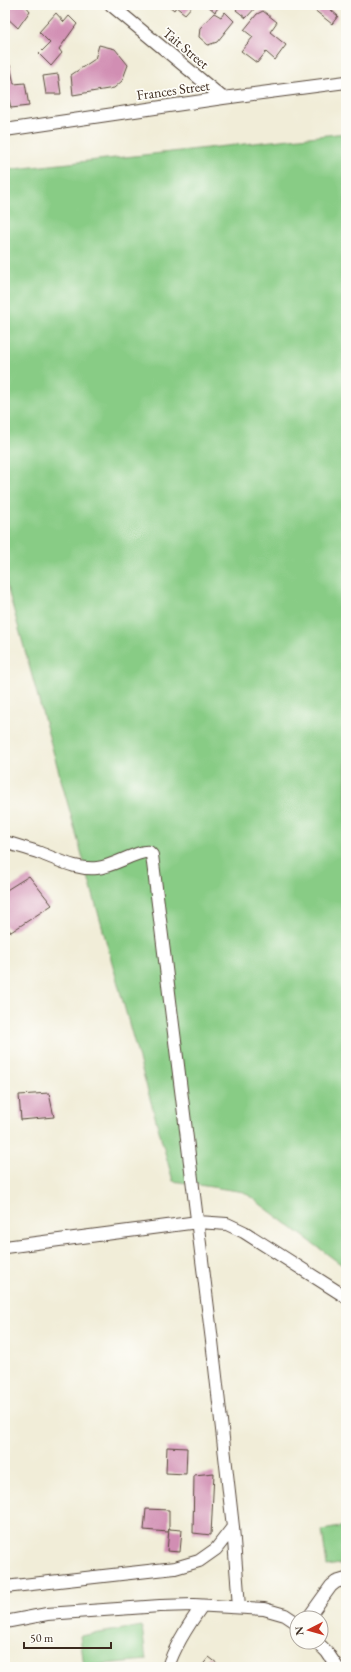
<svg xmlns="http://www.w3.org/2000/svg" width="351" height="1672" viewBox="0 0 351 1672" font-family="'EB Garamond',serif">
<rect width="100%" height="100%" fill="#fdfcf7"/>
<filter id="ink" filterUnits="userSpaceOnUse"><feTurbulence type="fractalNoise" baseFrequency=".025" numOctaves="2"/><feDisplacementMap in="SourceGraphic" scale="8" xChannelSelector="R" yChannelSelector="G"/><feConvolveMatrix kernelMatrix="1 2 1 2 8 2 1 2 1" color-interpolation-filters="sRGB"/></filter>
<filter id="wash" filterUnits="userSpaceOnUse"><feTurbulence type="fractalNoise" baseFrequency=".012" numOctaves="4" result="noise"/><feDisplacementMap in="SourceGraphic" scale="16" xChannelSelector="R" yChannelSelector="G"/><feGaussianBlur stdDeviation="0.9" result="paint"/><feColorMatrix in="noise" values="0 0 0 0 0 0 0 0 0 0 0 0 0 0 0 0 0 1.4 0 .05"/><feComposite in="paint" operator="in"/></filter>
<g filter="url(#wash)">
<rect width="100%" height="100%" fill="#f1edd8"/>
<path fill="#88cc85" stroke="#627b52" d="M346,133V1268L244,1192L173,1181L5,579V170Z
M346,1526V1563L327,1566L322,1530Z
M142,1626L146,1660L84,1666L80,1636Z"/>
<g id="blocks">
<path fill="#d18eb3" d="M5,5H26V6L30,11L18,28L5,16Z
M168,5H193L185,14L176,7L174,10Z
M207,5H220L215,12Z
M240,5H258L246,18L236,10Z
M308,5H325L338,16L332,24Z
M263,11L277,22L270,32L286,45L275,60L266,52L257,63L241,51L253,37L244,30L257,14Z
M225,12L234,21L217,42L208,45L199,37L200,28L214,13L221,17Z
M56,13L64,22L69,16L77,24L59,49L62,53L51,66L39,54L50,43L39,32Z
M99,45L115,49L128,65L122,81L114,88L73,95L71,75L95,59Z
M10,65L14,84L25,83L29,106L11,108L8,95L5,96V66Z
M58,74L61,94H46L43,76Z
M29,876L52,905L11,932L5,925V891Z
M49,1093L54,1117L21,1120L19,1095Z
M167,1447L187,1448L186,1474L166,1473Z
M214,1473L211,1535L193,1533L194,1475Z
M146,1509L169,1510V1529L182,1530L180,1552L167,1551L169,1529L168,1532L144,1530Z
M209,1657L222,1667H201Z"/>
</g>
</g>
<g filter="url(#ink)">
<use href="#blocks" fill-opacity="0" stroke="#56473a" stroke-width="1"/>
<g fill="none" stroke-linecap="round" stroke-linejoin="round">
<g stroke="#56473a" stroke-width="14">
<path id="minor" d="M111,5L223,98
M5,130L223,98L346,82
M5,842C17,846 29,849 40,853C59,860 76,870 97,868C113,867 138,850 149,852L152,855L212,1341L233,1527L239,1607
M5,1247L198,1222L227,1224L244,1232L346,1297
M5,1587L175,1568L199,1561L216,1549L233,1527
M308,1618L331,1586L336,1582L346,1579
M5,1622L47,1614L160,1606L194,1605L264,1609L285,1615L297,1623
M317,1642L327,1652L337,1667
M168,1667C175,1645 189,1624 202,1606"/>
</g>
<use href="#minor" stroke="#fff" stroke-width="12"/>
</g>
</g>
<g text-anchor="middle" stroke-width="3.5" stroke-linejoin="round" paint-order="stroke">
<g font-size="14" fill="#3b2a1e" stroke="#fdfcf7">
<text transform="translate(186 48) rotate(40)" y="5">Tait Street</text>
<text transform="translate(173 90) rotate(-8)" y="5">Frances Street</text>
</g>
</g>
<rect width="351" height="1672" fill="none" stroke="#fdfcf7" stroke-width="20"/>
<g transform="translate(309 1630) rotate(264)"><circle r="19" fill="#fdfcf7" stroke="#afa8a0"/>
<path d="M0-3L7 15L0 10L-7 15Z" fill="#c8321e"/>
<text y="-6" font-size="11" font-weight="bold" text-anchor="middle" fill="#3b2a1e">N</text>
</g>
<path d="M24 1642v6h87v-6" fill="none" stroke="#3b2a1e" stroke-width="2"/>
<text x="30" y="1642" font-size="12" fill="#3b2a1e" stroke="#fdfcf7" stroke-width="3" paint-order="stroke">50 m</text>
</svg>
